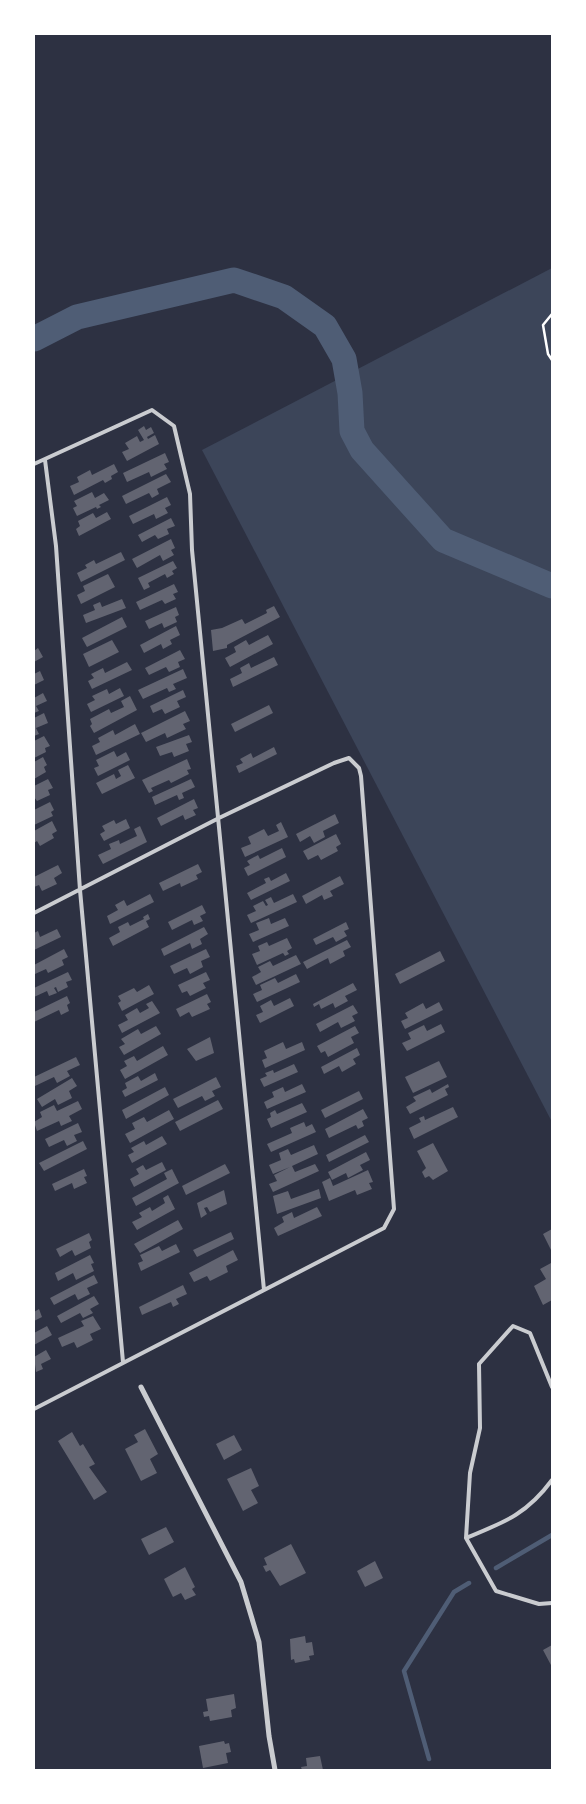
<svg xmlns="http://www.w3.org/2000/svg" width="586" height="1804" viewBox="0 0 586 1804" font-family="'Titillium Web',sans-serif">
<rect width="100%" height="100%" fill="#2d3142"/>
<path fill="#3c4559" d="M552,268V1122L202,450Z"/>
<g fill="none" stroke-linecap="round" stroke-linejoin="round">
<path stroke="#4f5d75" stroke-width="4.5" d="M496,1568L552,1535
M429,1759L404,1671L454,1592L469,1583"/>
<path stroke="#4f5d75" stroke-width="25" d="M34,339L77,317L234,280L284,297L325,326L344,359L350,393L352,431L362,450L443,540L552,586"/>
</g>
<path fill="#626471" d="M144,426L146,430L151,427L154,433L147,437L148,439L155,435L159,444L127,461L122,452L129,449L125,443L137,436L140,442L144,440L138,430Z
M165,453L169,462L164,464L167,469L151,477L149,472L127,482L123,473Z
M114,464L118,472L111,476L112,479L105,483L103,480L74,495L70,486L79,482L77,477L90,470L92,475Z
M166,474L171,482L157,489L159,494L152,498L149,493L126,504L122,496Z
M92,492L95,498L104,493L109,500L99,505L101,507L97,509L96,507L77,516L73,508L77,506L74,501Z
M167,497L171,505L165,508L168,513L156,519L154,514L133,524L129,516Z
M107,512L111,519L79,536L76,529L80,526L78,521L93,513L96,518Z
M171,518L175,526L167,529L169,534L158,539L155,535L142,542L138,535Z
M171,539L175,548L171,550L174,555L163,561L160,555L137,568L132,559Z
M121,552L125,560L81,582L77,573L87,568L85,565L94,560L96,564Z
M173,561L177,568L172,571L174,574L167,578L165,574L148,583L150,587L144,590L138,578Z
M108,574L115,587L81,604L77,595L85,591L83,586Z
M174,584L178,592L173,594L176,599L165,604L162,600L140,610L136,602Z
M122,599L126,608L86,623L83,615L95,610L93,605L100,602L102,607Z
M274,606L280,617L227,645V648L213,651L211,630L222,628L242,619L245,624L267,613L266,610Z
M176,607L179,615L175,617L177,622L164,628L162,623L149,629L145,621Z
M122,617L127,627L87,647L82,638Z
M176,626L180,635L170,640L172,644L163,649L161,644L144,653L140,645Z
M268,635L273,644L230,667L225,658L236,652L234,647L246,640L249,645Z
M112,640L119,652L89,667L83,654Z
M38,648L43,657L34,662V651Z
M180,650L185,659L178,662L180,667L169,672L166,667L149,675L145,668Z
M274,657L278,665L233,687L230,679L242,673L240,668L249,663L251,668Z
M127,662L132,670L92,689L88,681L94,678L91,674L103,668L105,673Z
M183,669L187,678L173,684L176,689L169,692L167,688L143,699L138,690Z
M40,671L44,680L34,685V674Z
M120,688L124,696L91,712L87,704L95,700L92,696L107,689L109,694Z
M183,690L186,697L177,701L180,707L165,714L162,709L153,713L150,706Z
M43,693L47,701L36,706L39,711L34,713V698Z
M130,696L137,710L94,733L90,726L92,724L90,719L109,709L111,713L124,707L121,701Z
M269,705L273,713L235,732L231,724Z
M185,711L190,721L183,724L186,729L167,738L165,733L146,742L141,733Z
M44,713L48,723L36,728L39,734L34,736V718Z
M135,724L140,734L96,755L92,746L100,742L98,738L113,730L115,735Z
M189,735L192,742L186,744L189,751L174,757L172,752L160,756L156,747Z
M44,736L50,746L45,748L46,752L34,758V741Z
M274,747L277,754L239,773L236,766L243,763L240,759L251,753L253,758Z
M114,751L117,757L126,752L130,760L98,776L94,768L99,766L96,760Z
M43,757L47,765L44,767L46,772L34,779V762Z
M187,759L191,769L187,770L189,774L171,783L169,780L151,788L153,791L149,793L142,780Z
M128,765L135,778L102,794L96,783L114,774L116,779L121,776L118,770Z
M48,779L53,788L48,790L50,795L37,801L34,797V786Z
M191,779L195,787L182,793L184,798L179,800L177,795L155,805L152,797Z
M194,799L198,808L193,810L196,815L185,820L183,815L161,826L157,818Z
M50,802L54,810L51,812L53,816L34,825V810Z
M335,814L339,823L323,831L325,837L314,843L310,836L300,842L296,834Z
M126,819L130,828L104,841L100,834L105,831L102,826L114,820L116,824Z
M52,821L57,831L52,834L54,838L40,846L37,841L34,843V831Z
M281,822L288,837L245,857L241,848L251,844L248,837L264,829L268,836L279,831L276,825Z
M140,826L147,842L103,864L98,855L111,849L109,844L119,840L120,844L137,836L134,829Z
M336,834L341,844L336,847L338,851L321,860L318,855L308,860L303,851Z
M282,848L286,857L248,876L244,868L250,865L247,861L258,855L260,859Z
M198,864L202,872L196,875L198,879L181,887L180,883L163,891L159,883Z
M58,865L62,873L54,878L57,884L42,891L39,885L34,887V877Z
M286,873L290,881L251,900L247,893L266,883L264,879L269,877L271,881Z
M340,876L344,884L330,891L333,896L324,900L322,895L306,904L302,896Z
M150,894L154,902L110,924L107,916L118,910L115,905L124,900L127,906Z
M293,894L297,902L251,923L247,915L256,911L253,906L263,901L266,906L268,905L265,900L271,897L274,903Z
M202,905L206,913L200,916L203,921L194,925L192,920L172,930L168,922Z
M148,914L150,919L146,921L149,927L113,946L109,938L120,932L118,927L128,922L130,926L144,919L143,917Z
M269,918L271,924L285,918L289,926L253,942L249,934L259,930L256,923Z
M346,922L349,929L344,931L347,936L336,942L333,937L316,945L313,939Z
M204,927L208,934L200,939L202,944L192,949L190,943L164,956L161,949Z
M57,929L61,937L34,950V933L38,931L40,937Z
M287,938L292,948L287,951L289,954L285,956L283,953L257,965L252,954L260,951L258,946L267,942L269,946Z
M347,940L351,947L343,951L345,956L330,964L328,958L307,969L303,962Z
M64,949L68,957L62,960L64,965L48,973L46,969L35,974L34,965Z
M206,949L210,957L201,961L203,967L190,974L187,968L174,974L170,966Z
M440,951L445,961L400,984L395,974Z
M296,955L301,964L256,985L252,977L261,972L258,967L270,961L273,966Z
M68,972L72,980L66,982L68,987L58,992L56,987L54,988L57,993L49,996L47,991L34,997V988Z
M206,972L210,980L203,983L206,988L190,996L187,991L182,993L178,985Z
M296,974L300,982L257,1002L253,994L262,990L260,985L275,978L278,983Z
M353,983L357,990L345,996L348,1001L335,1008L333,1003L321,1009L319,1004L314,1007L313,1004Z
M149,985L154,994L122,1011L118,1003L121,1001L118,996L134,988L137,992Z
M207,994L211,1002L207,1004L210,1009L192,1017L189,1012L180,1017L176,1009Z
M67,996L70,1003L67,1005L69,1011L61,1015L59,1010L34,1022V1012Z
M290,998L294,1006L260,1023L256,1015L263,1012L260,1006L271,1000L274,1006Z
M152,1001L160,1013L122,1033L118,1025L128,1020L125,1015L137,1008L140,1013L149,1008L146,1004Z
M439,1002L443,1010L405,1029L401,1021L408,1018L405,1013L423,1003L426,1009Z
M353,1005L358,1013L352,1016L355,1021L341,1028L338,1022L320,1032L316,1024Z
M441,1024L445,1032L407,1051L402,1043L411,1039L408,1033L424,1025L427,1031Z
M156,1026L161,1034L124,1055L119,1047L125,1044L121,1039L138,1029L141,1034Z
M355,1026L359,1033L351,1037L354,1043L328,1057L325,1051L321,1053L317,1046Z
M210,1037L214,1053L196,1061L187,1049Z
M283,1042L286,1049L302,1042L305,1050L265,1068L262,1060L267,1058L264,1051Z
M163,1046L168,1055L125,1079L120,1070L127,1066L124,1061L134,1056L137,1061Z
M357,1048L360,1055L353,1059L356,1064L342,1072L339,1066L324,1074L321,1067Z
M76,1057L80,1065L67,1071L70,1076L57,1083L54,1077L35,1086L34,1077Z
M439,1061L447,1077L413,1093L405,1077Z
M294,1064L298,1072L264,1087L260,1079L267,1076L265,1073L273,1070L274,1073Z
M155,1073L158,1080L125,1097L122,1091L127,1088L125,1083L138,1076L141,1081Z
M216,1077L221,1087L212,1091L215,1096L205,1101L202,1096L178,1108L173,1099Z
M72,1078L77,1086L69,1091L72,1098L58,1105L55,1099L42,1107L37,1099Z
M302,1084L306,1092L267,1109L264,1102L274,1097L272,1092L283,1087L285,1092Z
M448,1084L449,1087L445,1089L448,1095L410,1114L406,1107L416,1101L413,1097L430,1089L432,1093Z
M165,1087L169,1095L126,1119L122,1110Z
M359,1091L363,1099L325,1118L321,1110Z
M218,1100L223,1109L180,1131L175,1122Z
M78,1101L82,1109L69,1116L72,1121L61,1126L59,1121L37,1131L34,1122L42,1117L40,1112L54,1105L57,1111Z
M302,1103L307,1112L271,1128L267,1119L271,1117L270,1113L275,1110L277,1114Z
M453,1107L458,1117L414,1139L409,1128L421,1122L419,1118L424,1116L425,1120Z
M363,1109L368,1118L362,1121L364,1126L358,1129L356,1125L329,1138L325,1129Z
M169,1110L174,1119L130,1143L125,1134L135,1129L132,1123L144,1117L147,1122Z
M304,1122L306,1127L312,1124L316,1132L271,1152L267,1144L292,1133L290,1128Z
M78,1123L82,1132L74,1135L77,1141L67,1146L64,1140L49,1147L45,1139Z
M365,1135L369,1142L329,1162L326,1155Z
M162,1136L167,1144L132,1163L128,1155L134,1152L131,1148L144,1141L146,1145Z
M83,1141L87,1149L44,1171L39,1163Z
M433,1143L448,1171L433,1180L429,1176L425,1178L422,1172L426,1168L417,1151Z
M314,1145L318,1154L292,1166L295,1172L315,1164L319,1171L273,1192L269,1184L277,1181L274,1175L290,1167L273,1174L269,1165L281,1160L279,1153L288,1149L291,1155Z
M366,1152L370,1160L360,1165L363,1170L348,1178L346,1173L332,1180L328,1172Z
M162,1162L166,1170L134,1187L130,1179L139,1174L136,1169L143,1165L146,1170Z
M225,1164L230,1173L186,1195L182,1186Z
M84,1169L87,1176L84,1177L87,1183L74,1189L72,1183L55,1191L52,1184Z
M172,1169L179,1183L136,1206L132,1198L167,1179L164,1173Z
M368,1170L373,1182L369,1183L372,1189L357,1195L355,1190L329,1201L322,1182L330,1178L333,1186Z
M319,1189L321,1198L277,1214L273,1196L288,1191L291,1199Z
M224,1190L227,1204L210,1212L207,1207L204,1208L207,1214L201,1218L197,1203Z
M168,1195L175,1209L137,1230L132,1222L142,1217L139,1213L150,1207L152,1211L165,1203L163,1198Z
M317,1207L322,1216L278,1236L274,1228L284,1222L282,1217L292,1212L294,1218Z
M178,1220L183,1229L140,1253L134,1244Z
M552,1229V1252L543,1234Z
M231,1232L234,1239L197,1257L193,1250Z
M89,1233L92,1240L89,1242L91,1248L75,1256L72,1250L60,1257L56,1249Z
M176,1244L180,1252L141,1271L138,1263L143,1261L140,1255L159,1246L162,1251Z
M233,1250L238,1260L226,1266L228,1272L210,1281L207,1276L194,1282L189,1273Z
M90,1255L94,1263L91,1264L94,1271L76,1280L73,1273L58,1281L55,1273Z
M551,1263L552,1300L543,1305L534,1286L546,1279L540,1269Z
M94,1275L98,1283L87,1288L90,1294L78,1300L75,1294L54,1305L50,1298Z
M183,1285L187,1294L176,1299L179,1304L173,1307L171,1302L142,1315L139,1307Z
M94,1296L99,1304L90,1309L93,1313L83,1318L80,1313L61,1323L57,1316Z
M39,1309L42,1317L34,1321V1312Z
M93,1316L101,1329L90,1334L93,1340L77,1348L74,1342L62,1347L58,1338L84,1326L81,1321Z
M47,1326L52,1335L34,1345V1333Z
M46,1350L51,1359L41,1364L43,1369L36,1372L34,1357Z
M145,1429L158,1454L150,1459L157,1473L141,1481L125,1449L138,1442L134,1435Z
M72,1432L80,1446L83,1444L95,1464L89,1467L107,1492L94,1500L58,1441Z
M234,1435L242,1450L224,1460L216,1444Z
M251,1468L259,1486L251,1490L258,1503L243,1511L227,1479Z
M166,1527L174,1542L149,1555L141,1539Z
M291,1544L306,1573L280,1586L270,1570L266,1572L263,1566L267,1565L264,1558Z
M375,1561L383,1578L365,1587L357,1571Z
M185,1567L195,1587L192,1589L196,1595L185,1600L181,1593L173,1597L164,1579Z
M305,1636L306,1643L312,1642L314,1655L309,1656L310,1660L295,1663L294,1659L291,1660L290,1639Z
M552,1645V1667L543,1650Z
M234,1694L236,1708L231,1710L232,1717L210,1721L209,1716L204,1717L203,1712L208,1711L206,1699Z
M224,1741L225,1744L229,1743L231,1752L226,1753L228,1763L203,1768L199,1746Z
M320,1756L323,1770H302L301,1767L307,1766L306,1758Z"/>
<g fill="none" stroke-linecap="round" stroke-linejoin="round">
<path stroke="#fff" stroke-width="2.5" d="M552,314L543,325L548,354L552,360"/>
<path stroke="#caccd0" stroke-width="4" d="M45,460L56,546L80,890L123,1362
M34,464L152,410L174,426L190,494L192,550L264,1290
M34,913L219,818L334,763L349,758L359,768L361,776L394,1209L384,1228L34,1409
M552,1387L530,1333L513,1326L479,1364L480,1428L470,1473L466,1538L496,1591L539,1604L552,1603
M466,1538C505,1522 527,1514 552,1480"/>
<path stroke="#caccd0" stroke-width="5" d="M141,1387L241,1582L259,1642L269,1736L275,1770"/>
</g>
<rect width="586" height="1804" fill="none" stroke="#ffffff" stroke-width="70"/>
</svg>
